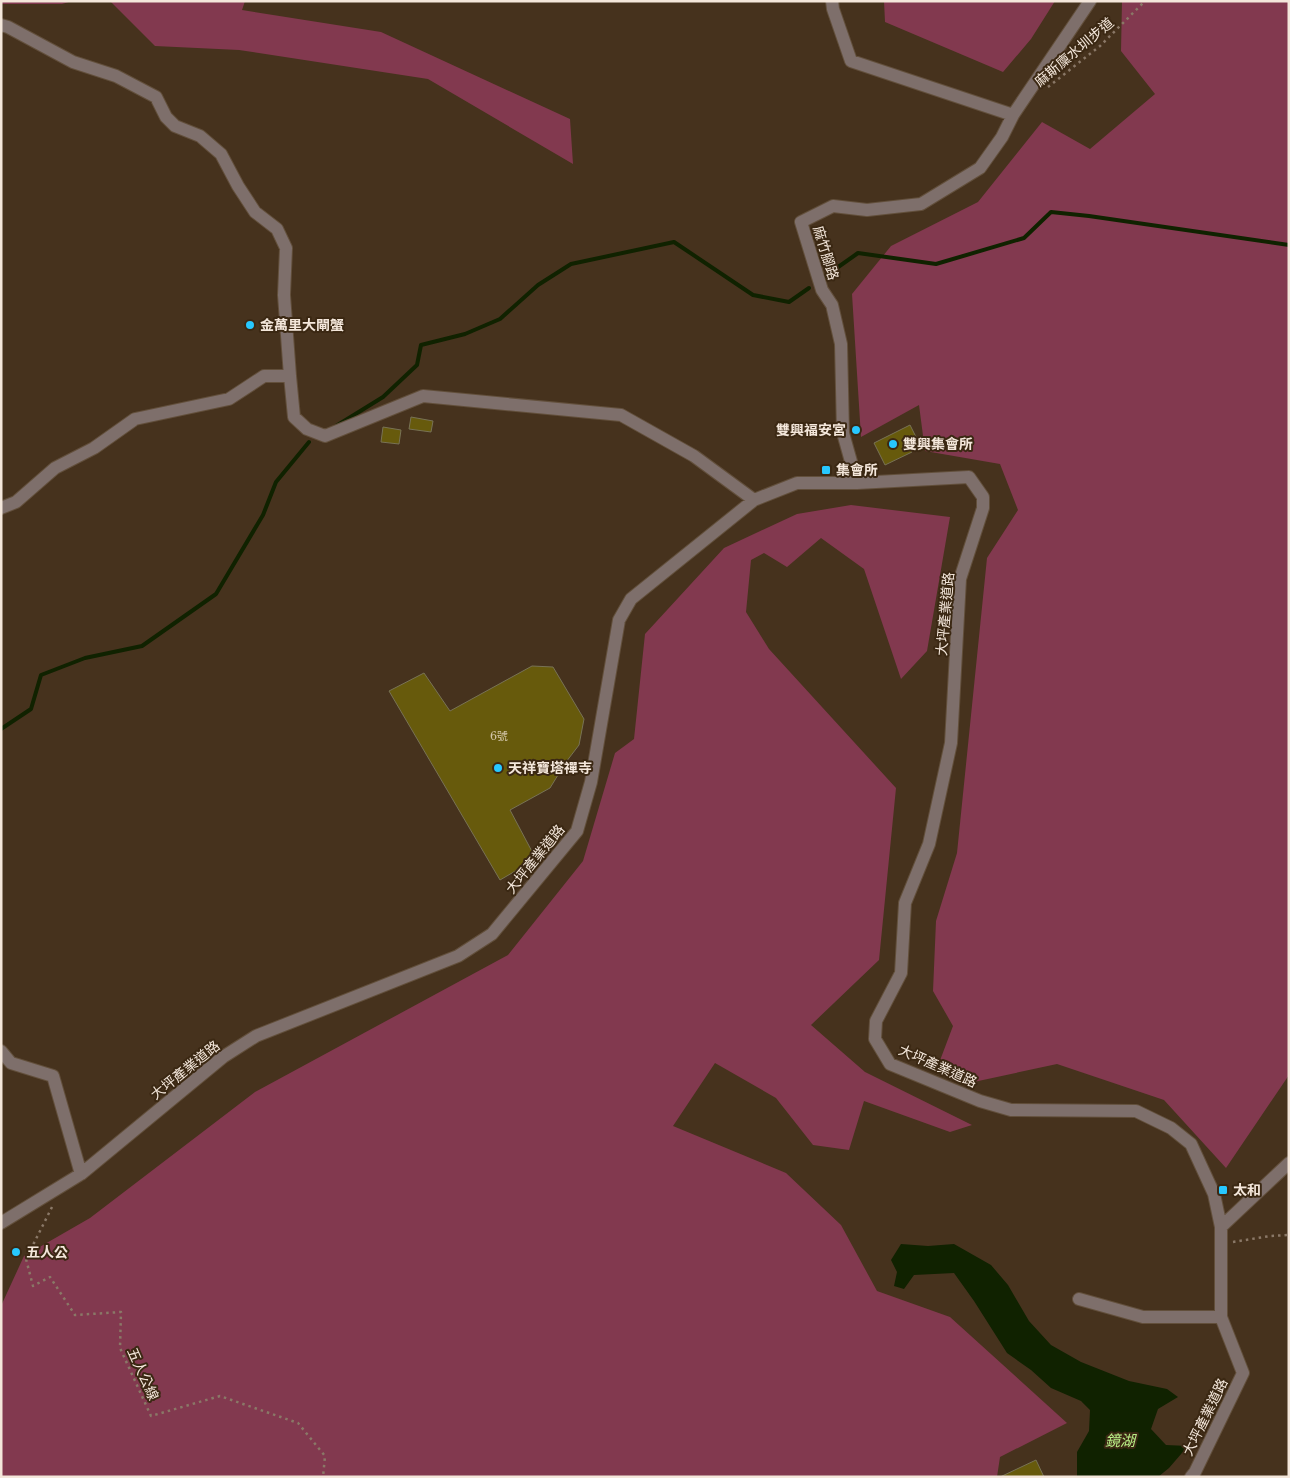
<svg xmlns="http://www.w3.org/2000/svg" width="1290" height="1478" viewBox="0 0 1290 1478" font-family="'Libre Baskerville','Noto Sans TC',serif">
<rect width="100%" height="100%" fill="#46321d"/>
<path fill="#82394f" d="M1,1H72L62,4H2Z
M110,1H245L242,10L381,32L570,119L573,164L428,79L239,50L155,46Z
M884,1H1055L1031,39L1003,72L885,22Z
M1122,1H1289V1075L1226,1168L1164,1100L1057,1064L969,1083L936,1071L953,1026L933,991L936,921L957,853L987,558L1018,510L1000,464L925,451L919,405L861,437L852,294L891,246L978,202L1042,122L1090,149L1155,94L1121,51Z
M851,505L950,517L927,651L901,679L864,569L821,538L787,567L764,553L751,560L746,612L769,649L896,788L879,960L811,1025L865,1072L972,1125L950,1132L864,1101L849,1150L813,1145L776,1098L715,1063L673,1126L786,1173L841,1225L877,1291L950,1317L1067,1423L1000,1457L997,1477H1V1306L24,1256L90,1218L255,1092L508,955L583,861L615,753L634,739L645,634L724,548L797,514Z"/>
<path fill="#102200" d="M901,1244L928,1246L954,1244L991,1265L1008,1285L1029,1321L1051,1345L1081,1362L1129,1381L1167,1389L1178,1397L1158,1409L1151,1429L1166,1445L1188,1446L1169,1468L1158,1477H1077V1452L1089,1431L1090,1410L1081,1401L1051,1388L1031,1370L1007,1353L974,1301L954,1273L914,1275L904,1289L894,1286L897,1272L891,1260Z"/>
<g fill="none" stroke-linecap="round" stroke-linejoin="round">
<path stroke="#102200" stroke-width="4" d="M824,277L858,253L936,264L1024,238L1051,212L1089,216L1289,245
M336,426L383,397L417,365L421,345L465,334L500,319L538,285L571,264L674,242L753,295L789,302L809,288
M1,729L31,709L41,675L85,658L142,646L216,594L263,515L276,482L309,442"/>
</g>
<path fill="#675a0c" stroke="#787255" d="M411,417L433,421L431,432L409,429Z
M910,425L918,441L909,445L912,452L885,465L874,443Z
M383,427L401,430L399,444L381,442Z
M532,666L553,667L584,719L579,745L566,762L550,788L510,810L536,859L500,880L389,691L424,673L450,711Z
M1036,1460L1044,1477H1000Z"/>
<g fill="none" stroke-linecap="round" stroke-linejoin="round">
<g stroke="#624f3b" stroke-width="14">
<path id="minor" d="M832,1L833,9L851,61L1013,115
M1,25L8,27L73,62L116,76L156,97L166,117L175,126L200,136L221,154L238,186L255,212L277,229L286,248L284,295L290,376
M857,483L843,433L841,344L832,305L822,290L801,222L833,206L867,210L921,204L980,168L1002,137L1013,115L1090,1
M1,508L16,502L55,468L94,448L135,419L229,399L264,376H290L294,417L307,429L325,436L423,396L621,415L694,456L754,500
M1,1051L11,1063L53,1076L81,1174
M1,1223L81,1174L223,1057L256,1036L458,956L492,934L577,831L591,782L619,620L631,599L754,500L797,483H857L969,477L983,497V508L960,579L951,743L929,844L905,903L901,973L876,1021L875,1039L890,1064L980,1101L1011,1110L1136,1111L1171,1128L1191,1144L1214,1194L1221,1227V1317L1243,1373L1195,1472L1191,1477
M1221,1227L1289,1163
M1079,1299L1143,1317H1221"/>
</g>
<path stroke="#8a7867" stroke-width="2.5" stroke-dasharray="2.5 4" stroke-linecap="butt" d="M1048,87L1100,46L1145,1
M52,1207L26,1259L33,1286L50,1277L75,1315L121,1312L120,1348L151,1416L220,1396L298,1423L325,1456L323,1477
M1233,1242L1270,1236L1289,1235"/>
<use href="#minor" stroke="#7e6f6b" stroke-width="12"/>
</g>
<g fill="#27c8ff" stroke="#3b2813" stroke-width="2">
<circle cx="250" cy="325" r="5"/>
<circle cx="856" cy="430" r="5"/>
<circle cx="893" cy="444" r="5"/>
<rect x="821" y="465" width="10" height="10" rx="2.5"/>
<circle cx="498" cy="768" r="5"/>
<rect x="1218" y="1185" width="10" height="10" rx="2.5"/>
<circle cx="16" cy="1252" r="5"/>
</g>
<g text-anchor="middle" stroke-width="4" stroke-linejoin="round" paint-order="stroke">
<g font-size="11" fill="#d1c4a7">
<text x="499" y="740">6號</text>
</g>
<g font-size="14" fill="#f4e7db" stroke="#3b2813">
<text transform="translate(1074 52) rotate(-40)" y="5">麻斯廩水圳步道</text>
<text transform="translate(826 253) rotate(73)" y="5">麻竹腳路</text>
<text transform="translate(945 614) rotate(-85)" y="5">大坪產業道路</text>
<text transform="translate(535 859) rotate(-51)" y="5">大坪產業道路</text>
<text transform="translate(938 1066) rotate(24)" y="5">大坪產業道路</text>
<text transform="translate(185 1070) rotate(-39)" y="5">大坪產業道路</text>
<text transform="translate(143 1374) rotate(66)" y="5">五人公線</text>
<text transform="translate(1205 1417) rotate(-64)" y="5">大坪產業道路</text>
</g>
<g font-size="14" font-weight="bold" fill="#f4e7db" stroke="#3b2813" text-anchor="start">
<text x="260" y="330">金萬里大閘蟹</text>
<text x="846" y="435" text-anchor="end">雙興福安宮</text>
<text x="903" y="449">雙興集會所</text>
<text x="836" y="475">集會所</text>
<text x="508" y="773">天祥寶塔禪寺</text>
<text x="1233" y="1195">太和</text>
<text x="26" y="1257">五人公</text>
</g>
<g font-size="15" font-style="italic" fill="#b8ee86" stroke="#3b2813">
<text x="1120" y="1446">鏡湖</text>
</g>
</g>
<rect width="1290" height="1478" fill="none" stroke="#f4e7db" stroke-width="5"/>
</svg>
